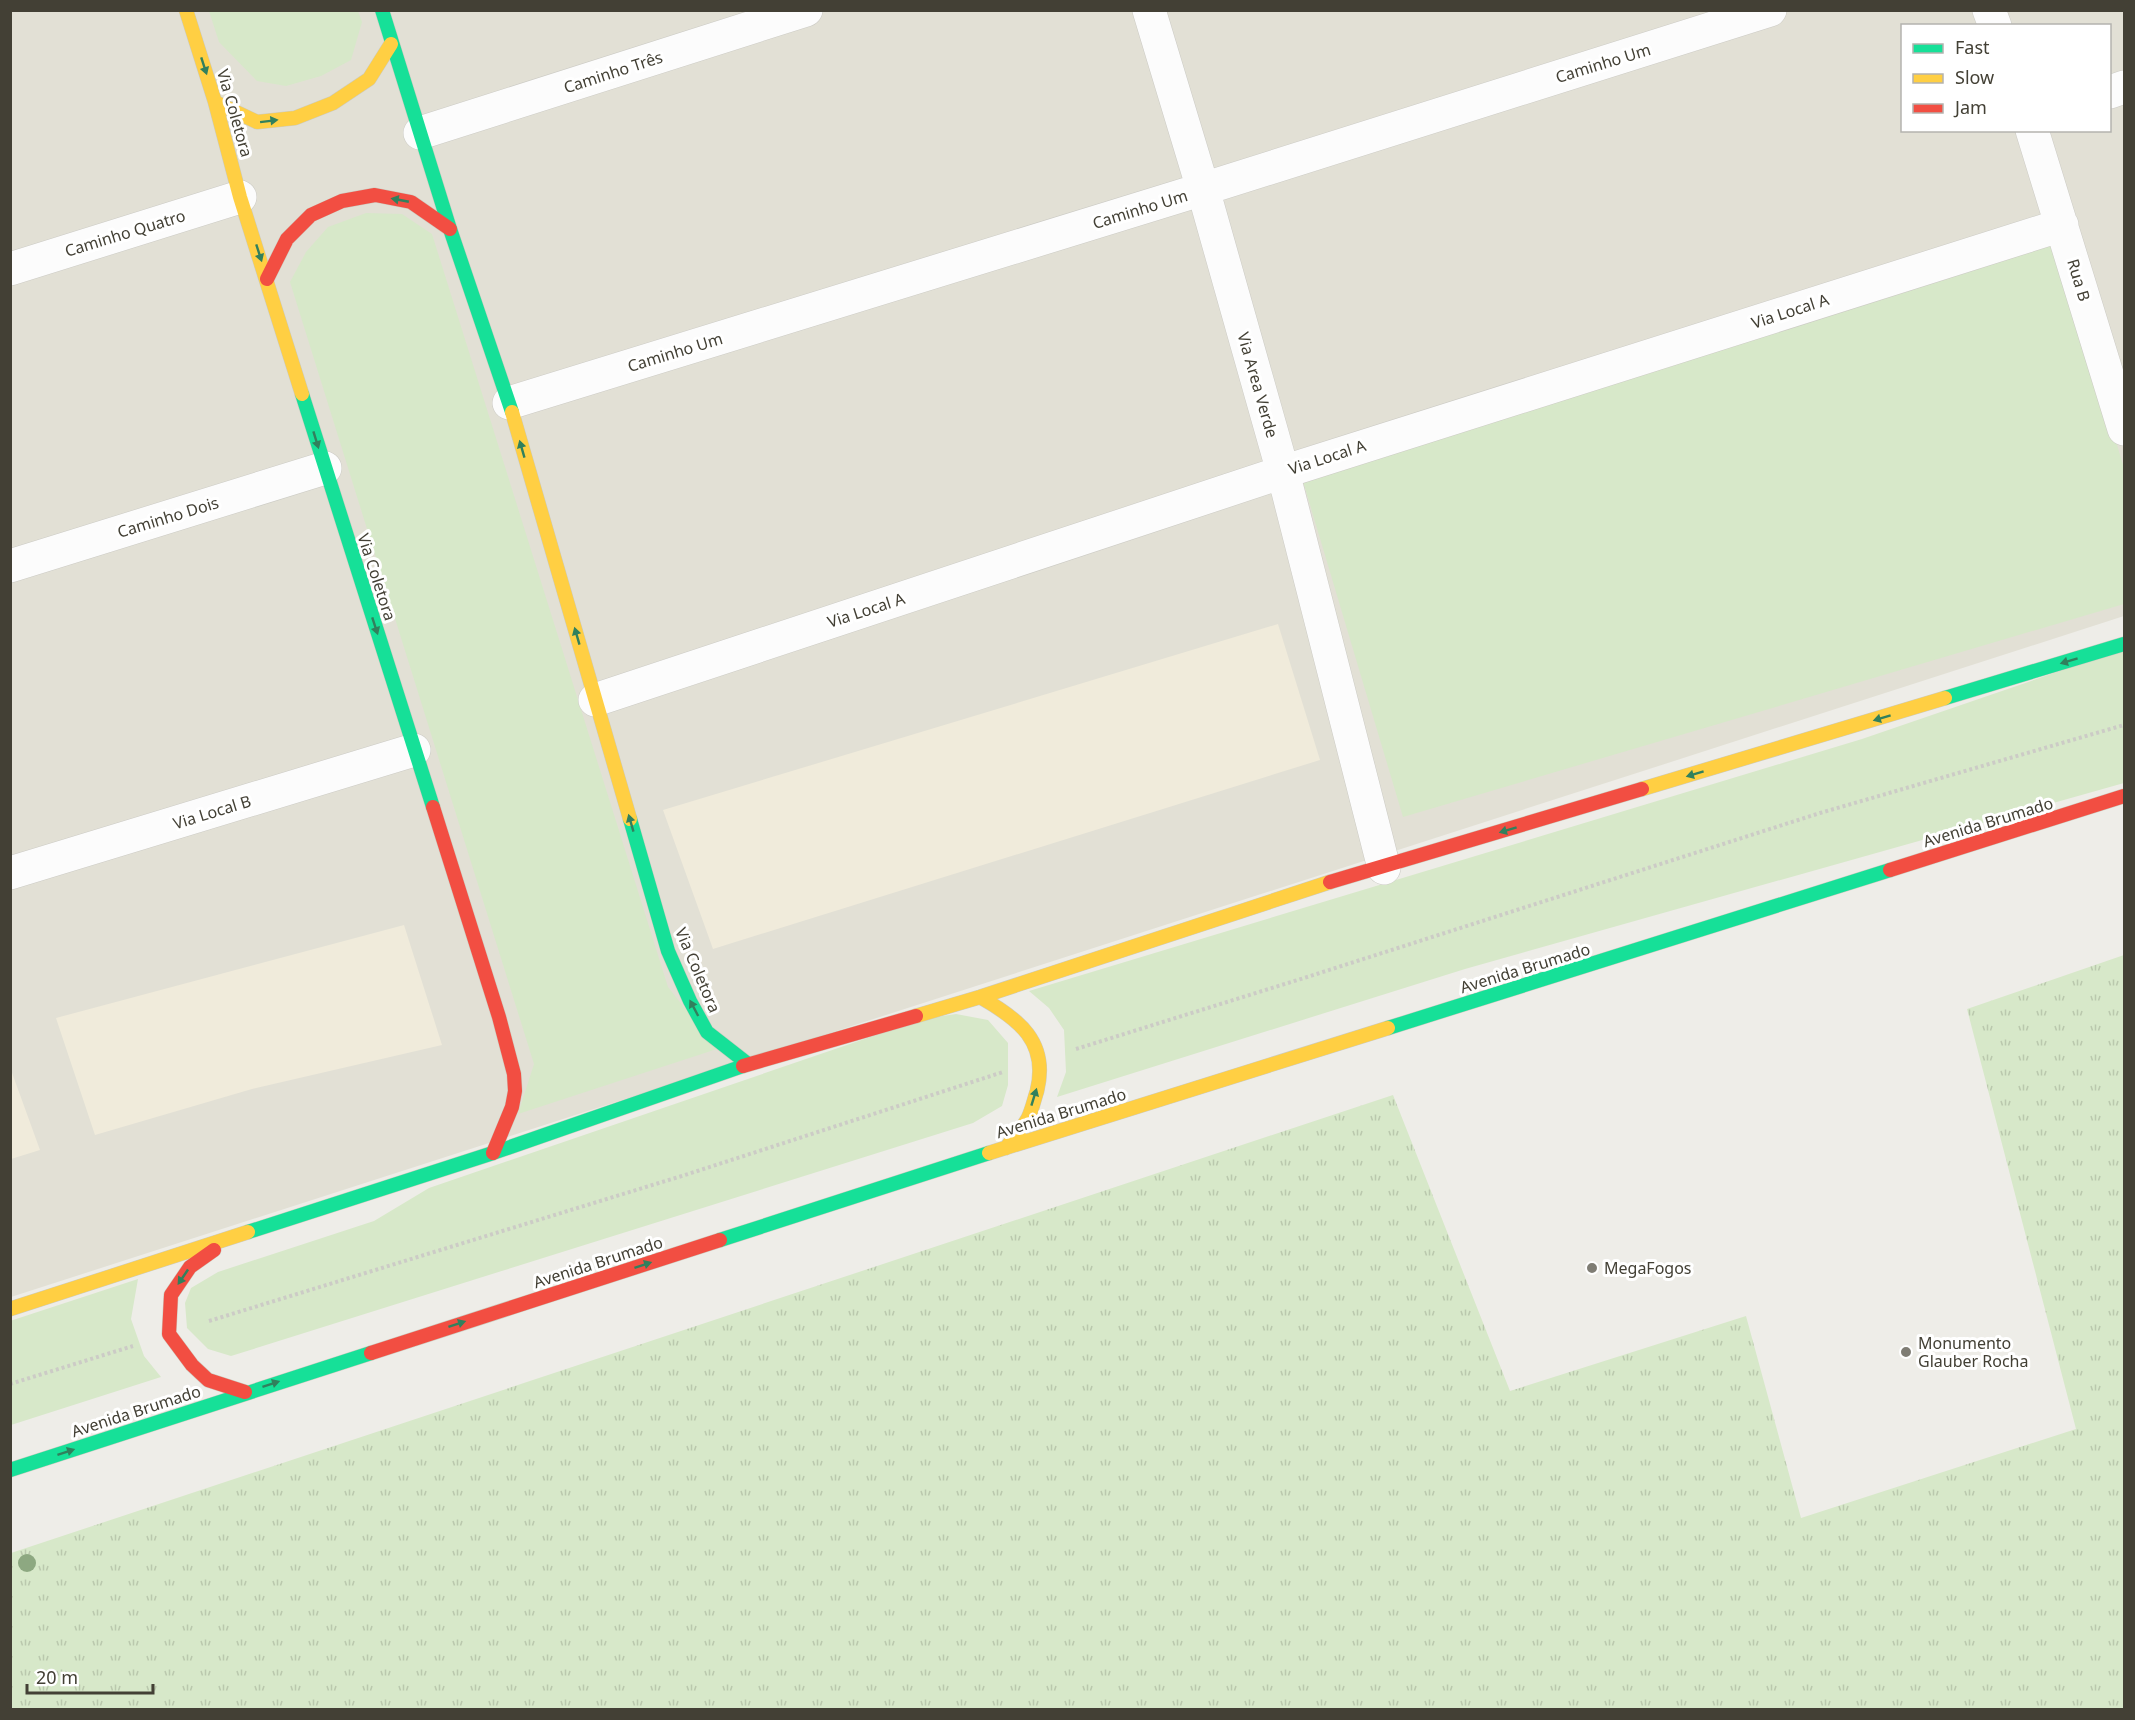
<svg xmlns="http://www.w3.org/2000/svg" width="2135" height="1720" viewBox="0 0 2135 1720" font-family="'Noto Sans',sans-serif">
<defs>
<pattern id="grass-tufts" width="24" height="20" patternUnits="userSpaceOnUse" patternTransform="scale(1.5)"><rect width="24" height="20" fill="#d7e8c9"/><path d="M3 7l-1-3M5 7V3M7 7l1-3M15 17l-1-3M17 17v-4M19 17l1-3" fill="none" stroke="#bac8ad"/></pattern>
</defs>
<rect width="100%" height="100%" fill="#eeede8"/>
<path fill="#e2e0d5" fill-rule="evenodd" d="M10,11H2124V616L11,1297ZM1902,26H2110V130H1902Z"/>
<path fill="#f0ebdb" d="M1278,624L1320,760L713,949L663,810Z
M404,925L442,1045L252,1089L95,1135L56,1018Z
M11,1070L40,1150L11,1159H10Z"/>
<path fill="url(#grass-tufts)" d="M2124,955V1709H11V1553L1393,1095L1510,1391L1746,1316L1801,1518L2076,1429L1967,1009Z"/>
<path fill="#d7e8c9" d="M209,11H358L362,22L351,60L321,76L286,86L257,81L219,42Z
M366,213L402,214L432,234L668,987L717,1049L518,1114L534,1064L290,282L306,252L328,227Z
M2056,244L2124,468V604L1403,817L1302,478Z
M2124,649V783L1465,969L1057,1097L1066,1072L1064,1030L1049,1008L1029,991L1862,739Z
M956,1014L988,1020L1008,1043V1085L1002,1106L973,1123L231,1356L208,1349L187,1328L185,1303L191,1288L218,1272L374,1221L429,1188L923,1019Z
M138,1279L131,1319L144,1356L161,1377L11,1425L10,1321Z"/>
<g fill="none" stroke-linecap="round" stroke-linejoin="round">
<g stroke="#cccbc5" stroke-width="34">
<path id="street" d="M1149,10L1203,189L1283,472L1384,868
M1989,10L1995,26
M2110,92L2124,87
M2032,130L2124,429
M420,133L806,10
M10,269L240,197
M509,403L1203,189L1770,10
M10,566L325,468
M595,700L1283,472L2062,225
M10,873L414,750"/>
</g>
<g stroke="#cccbbf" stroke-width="15">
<path id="fast" d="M382,10L450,229L512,412
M302,394L433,807
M1945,698L2124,644
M630,819L668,951L690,1001L707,1032L748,1064
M1388,1028L1890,870
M248,1232L493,1153L743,1066
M720,1240L989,1153
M10,1470L371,1353"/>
</g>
<g stroke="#cccbbf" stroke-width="15">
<path id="slow" d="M186,10L215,102L240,197L302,394
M215,102L257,122L295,118L333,103L369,79L391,44
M512,412L630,819
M1642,789L1945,698
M980,997C1019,1019 1049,1042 1037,1091C1034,1100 1032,1110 1028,1118C1022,1129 1013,1138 1006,1148
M916,1016L980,997L1330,882
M989,1153L1388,1028
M10,1309L248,1232"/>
</g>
<g stroke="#cccbbf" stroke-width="15">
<path id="jam" d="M267,279L287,239L311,215L342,201L375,195L411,202L450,229
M433,807L499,1017L514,1074L515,1091L512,1107L493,1153
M1890,870L2124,796
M1330,882L1642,789
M743,1066L916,1016
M214,1250L190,1267L171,1295L169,1334L192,1365L208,1380L245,1392
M371,1353L720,1240"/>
</g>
<path stroke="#cccbc6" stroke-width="4" stroke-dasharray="3 3" stroke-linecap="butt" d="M1076,1049L1304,978L1820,813L2124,725
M209,1321L685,1175L1003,1072
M10,1384L133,1346"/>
<use href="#street" stroke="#fcfcfc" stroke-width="33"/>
<use href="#fast" stroke="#16e098" stroke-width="14"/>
<use href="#slow" stroke="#ffcf43" stroke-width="14"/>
<use href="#jam" stroke="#f24e42" stroke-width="14"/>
</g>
<circle fill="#8da881" cx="27" cy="1563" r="9"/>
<defs><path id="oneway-solid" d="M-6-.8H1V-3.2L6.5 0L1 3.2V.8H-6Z" transform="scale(1.5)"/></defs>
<g fill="#31805d">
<use href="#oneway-solid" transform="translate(204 66) rotate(72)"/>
<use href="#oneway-solid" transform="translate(269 121) rotate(-7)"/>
<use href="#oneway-solid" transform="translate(400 200) rotate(-169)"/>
<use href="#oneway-solid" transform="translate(259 253) rotate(72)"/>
<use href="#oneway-solid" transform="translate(316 440) rotate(73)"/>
<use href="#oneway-solid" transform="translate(522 449) rotate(-106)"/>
<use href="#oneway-solid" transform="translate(375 626) rotate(72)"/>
<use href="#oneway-solid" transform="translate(577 636) rotate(-106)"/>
<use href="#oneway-solid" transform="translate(2069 661) rotate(163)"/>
<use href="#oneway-solid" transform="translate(1882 718) rotate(163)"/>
<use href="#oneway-solid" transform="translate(1695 774) rotate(163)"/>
<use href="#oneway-solid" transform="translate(631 823) rotate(-106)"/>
<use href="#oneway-solid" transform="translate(1508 830) rotate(163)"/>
<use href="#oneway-solid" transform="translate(694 1008) rotate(-118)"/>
<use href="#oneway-solid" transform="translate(1034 1097) rotate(-73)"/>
<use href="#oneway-solid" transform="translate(643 1265) rotate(-18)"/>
<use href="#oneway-solid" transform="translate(183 1277) rotate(124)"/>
<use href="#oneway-solid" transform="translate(457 1324) rotate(-18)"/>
<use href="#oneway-solid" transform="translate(271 1384) rotate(-18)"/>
<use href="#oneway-solid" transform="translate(66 1452) rotate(-18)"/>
</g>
<g fill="#7f7d74" stroke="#fff" stroke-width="2">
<circle cx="1592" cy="1268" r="6"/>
<circle cx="1906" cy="1352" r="6"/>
</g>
<g text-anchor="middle" stroke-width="6" stroke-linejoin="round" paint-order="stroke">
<g font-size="16" fill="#434035" stroke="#fff">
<text transform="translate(1603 63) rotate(-17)" y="6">Caminho Um</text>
<text transform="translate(613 72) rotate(-18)" y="6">Caminho Três</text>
<text transform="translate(235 113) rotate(74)" y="6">Via Coletora</text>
<text transform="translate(1140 209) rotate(-17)" y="6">Caminho Um</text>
<text transform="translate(125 233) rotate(-17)" y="6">Caminho Quatro</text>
<text transform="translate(2079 280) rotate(73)" y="6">Rua B</text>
<text transform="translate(1790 311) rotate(-18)" y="6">Via Local A</text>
<text transform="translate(675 352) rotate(-17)" y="6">Caminho Um</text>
<text transform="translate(1258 385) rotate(74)" y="6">Via Area Verde</text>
<text transform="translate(1327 457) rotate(-18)" y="6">Via Local A</text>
<text transform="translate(168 517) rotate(-17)" y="6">Caminho Dois</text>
<text transform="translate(377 577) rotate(72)" y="6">Via Coletora</text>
<text transform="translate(866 610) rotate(-18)" y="6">Via Local A</text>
<text transform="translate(212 812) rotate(-17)" y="6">Via Local B</text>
<text transform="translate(1988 822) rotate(-17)" y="6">Avenida Brumado</text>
<text transform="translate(1525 968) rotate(-17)" y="6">Avenida Brumado</text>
<text transform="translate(698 970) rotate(67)" y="6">Via Coletora</text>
<text transform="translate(1061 1113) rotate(-17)" y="6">Avenida Brumado</text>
<text transform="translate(598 1262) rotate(-18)" y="6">Avenida Brumado</text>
<text transform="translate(136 1411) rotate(-18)" y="6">Avenida Brumado</text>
</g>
<g font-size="16" fill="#434035" stroke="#fff" text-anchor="start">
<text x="1604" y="1274">MegaFogos</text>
<text x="1918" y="1349">Monumento<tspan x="1918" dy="18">Glauber Rocha</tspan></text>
</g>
</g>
<rect width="2135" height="1720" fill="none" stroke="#434035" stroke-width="24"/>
<rect x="1901" y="24" width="210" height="108" fill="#ffffff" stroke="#b4b3ae" stroke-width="1.5"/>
<rect x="1913" y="44" width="30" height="9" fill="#16e098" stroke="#b4b3ae" stroke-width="1.5"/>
<text x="1955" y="54" font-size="18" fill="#434035">Fast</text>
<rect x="1913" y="74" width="30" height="9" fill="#ffcf43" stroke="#b4b3ae" stroke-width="1.5"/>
<text x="1955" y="84" font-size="18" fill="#434035">Slow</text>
<rect x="1913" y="104" width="30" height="9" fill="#f24e42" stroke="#b4b3ae" stroke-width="1.5"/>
<text x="1955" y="114" font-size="18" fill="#434035">Jam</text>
<path d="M27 1684v9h126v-9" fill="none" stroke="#434035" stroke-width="3"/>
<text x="36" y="1684" font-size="18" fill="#434035" stroke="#ffffff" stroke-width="4.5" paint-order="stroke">20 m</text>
</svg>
